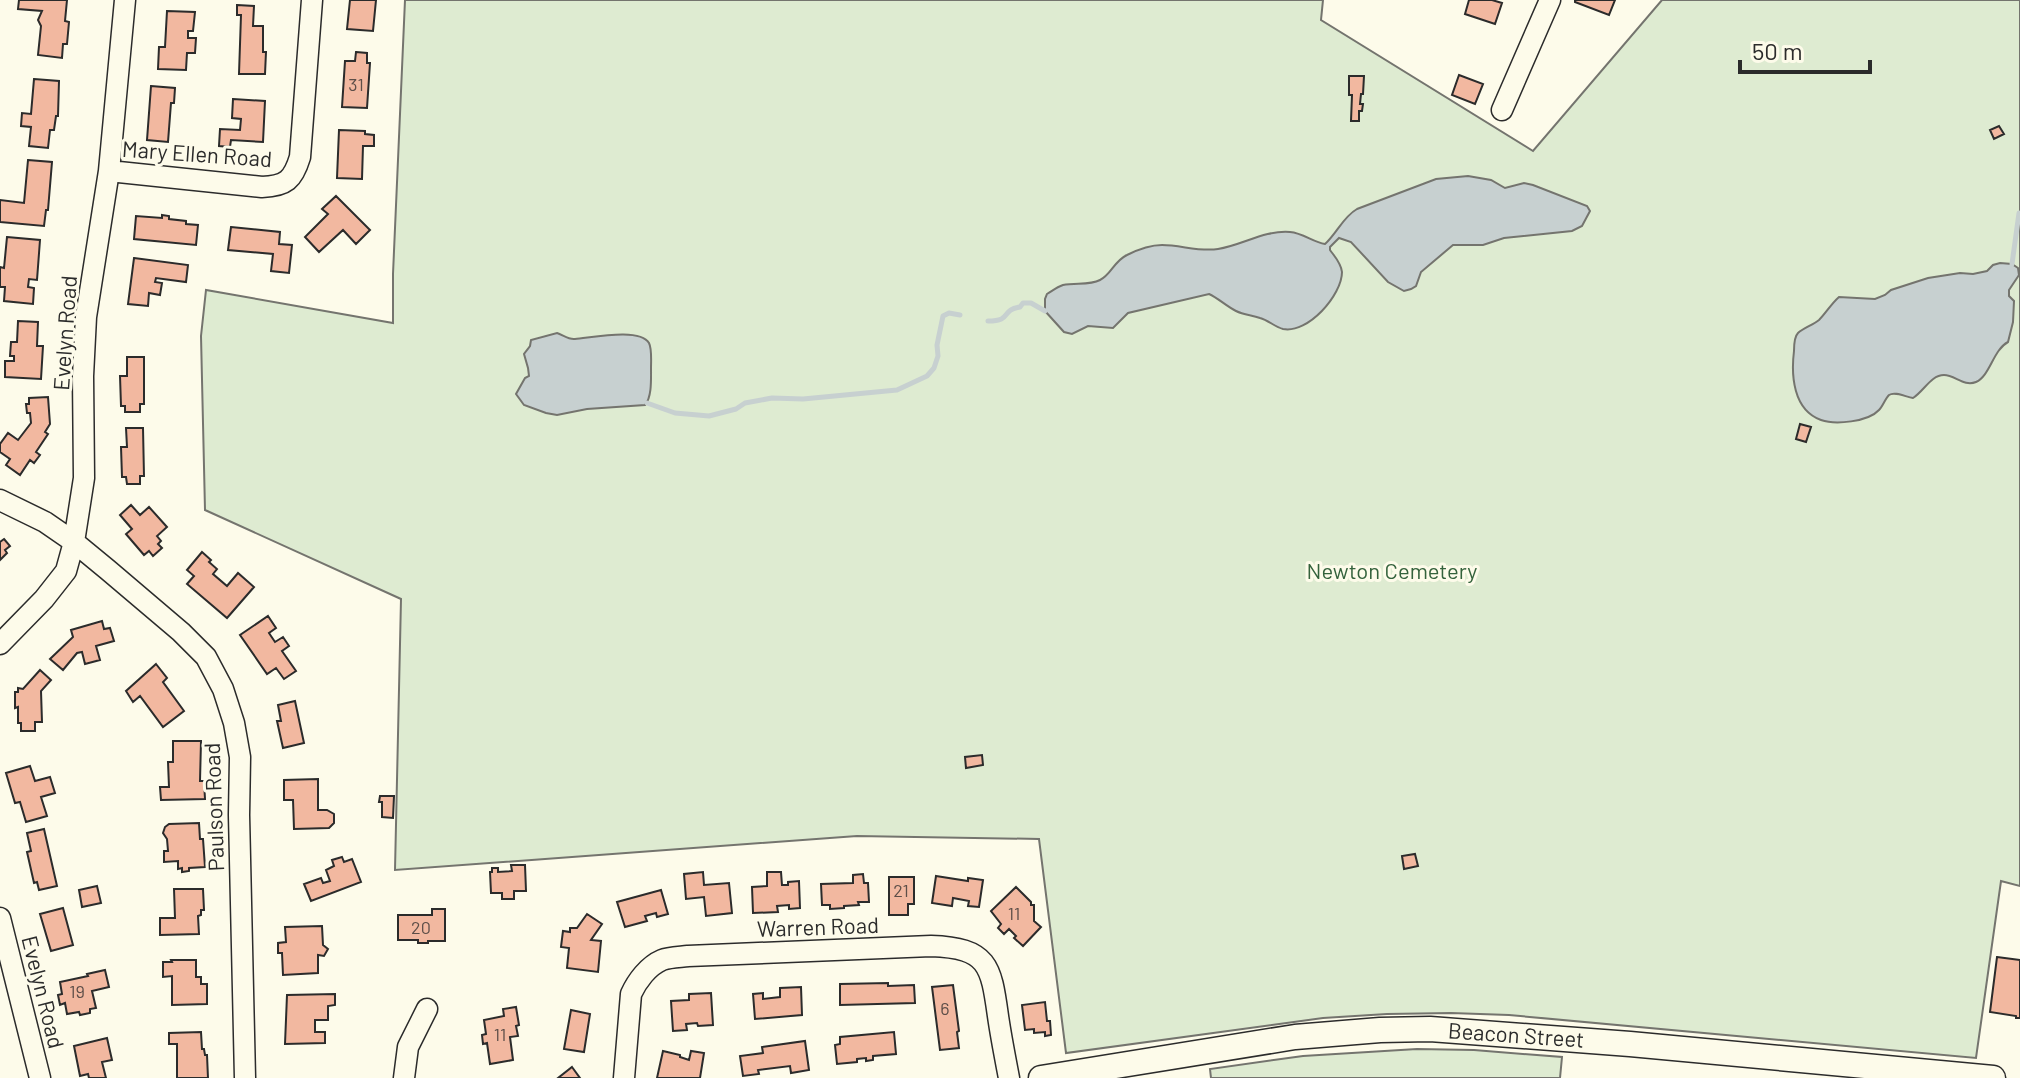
<svg xmlns="http://www.w3.org/2000/svg" width="2020" height="1078" viewBox="0 0 2020 1078" font-family="Barlow,sans-serif">
<rect width="100%" height="100%" fill="#fdfbea"/>
<path fill="#deebd1" stroke="#74746e" stroke-width="2" d="M405,0H1323L1321,20L1533,151L1662,0H2020V886L2001,881L1976,1058L1509,1015L1451,1013L1387,1014L1323,1018L1066,1053L1039,839L857,836L395,870L401,599L205,510L201,336L206,290L393,323V274Z
M1417,1049L1474,1050L1562,1057L1560,1078H1211L1210,1069L1303,1056Z"/>
<path fill="#c7d0d0" stroke="#74746e" stroke-width="2" d="M1468,176L1491,180L1505,188L1524,183L1533,185L1587,206L1590,211L1582,226L1572,231L1504,238L1483,245H1453L1421,272L1416,286L1411,289L1404,291L1388,282L1351,242L1339,238L1330,247V250C1335,257 1341,263 1342,272C1342,295 1308,334 1283,329C1275,327 1268,320 1260,318C1252,315 1244,315 1236,311C1226,306 1218,298 1209,294L1128,313L1113,328L1088,326L1072,334L1064,332L1045,311V299L1047,294C1052,291 1057,287 1063,285C1075,282 1089,286 1100,280C1111,275 1114,261 1127,255C1137,250 1151,245 1162,245C1181,245 1199,252 1218,249C1243,245 1264,230 1290,232C1303,233 1313,242 1325,244C1337,233 1343,217 1357,209L1436,179Z
M2000,263L2012,264L2018,268L2019,275L2009,290V296L2014,301L2013,322L2008,342C1993,350 1990,376 1976,382C1964,387 1955,375 1944,375C1931,375 1924,391 1913,398C1906,397 1895,391 1889,395C1885,399 1883,406 1879,410C1868,422 1835,425 1821,420C1793,410 1791,375 1794,351C1794,345 1794,337 1798,333C1803,328 1813,325 1819,320C1826,313 1831,304 1839,297L1875,299L1885,295L1891,290L1928,278L1960,273L1973,274L1987,271L1993,265Z
M557,333C563,335 569,340 575,339C590,338 640,327 649,343C652,349 651,361 651,368C651,379 652,397 645,405L587,409L557,415L546,413L524,405L516,394L525,378L529,376L528,368L524,354L530,346L531,340Z"/>
<g fill="none" stroke-linecap="round" stroke-linejoin="round">
<path stroke="#c7d0d0" stroke-width="5" d="M2012,264L2019,213
M988,321C1013,321 1000,310 1020,307L1023,303H1031L1045,311
M647,403L675,413L709,416L736,409L745,403L772,398L803,399L897,390L927,376L934,368L938,356L937,345L943,316L949,313L960,315"/>
</g>
<path fill="#f2b8a0" stroke="#2b2b2b" stroke-width="2" d="M19,0H67L65,21L69,22L67,44H63L62,58L38,55L41,26L38,20L42,11L18,9Z
M350,0H376L373,31L347,29Z
M1469,0H1492L1502,3L1495,24L1465,14Z
M1575,0H1615L1609,15L1575,2Z
M237,5L254,6L253,26H263V52H266L265,74H239L241,15H237Z
M167,11L195,12L193,31H188V38H196L195,53H187L186,70L158,69L159,47H165Z
M356,52L367,53V63H370L367,108L342,107L345,61H355Z
M1459,75L1483,84L1475,104L1452,95Z
M1349,76H1364L1363,94H1361L1360,104H1363L1362,111H1359V121H1351L1352,95H1349Z
M34,79L59,81L58,116H56L54,130H50L48,148L29,146L31,127L21,126L22,113L31,114Z
M151,86L175,88L174,103H171L168,142L147,140Z
M233,99L265,101L263,142L231,140L230,147L219,146L220,129L240,130L241,119L232,118Z
M1999,126L2004,134L1994,139L1990,130Z
M339,130L365,131V134L374,135V146H363L362,179L337,178Z
M28,160L52,162L48,210H46L44,226L0,222V200L24,203Z
M336,196L370,230L356,244L343,230L319,252L305,237L328,214L322,209Z
M162,215L169,216V219L186,221V224L198,225L196,245L134,239L136,216L162,218Z
M231,227L280,232L279,244L292,245L289,273L271,271L273,254L228,250Z
M7,237L40,240L37,280L29,279L28,287L34,288L33,304L4,301L5,287H0V267L4,268Z
M134,258L188,265L186,282L156,278L155,282L162,283L160,295L149,293L148,306L128,304Z
M18,321L38,322L37,346H43L41,379L5,377V361H14V356H10L11,342H17Z
M127,357H144V404H140V412H125V406H121L120,376H127Z
M48,397L50,424L45,432L48,434L36,452L40,455L34,463L30,460L20,475L6,465L10,459L0,452V444L8,433L18,440L31,423L30,413H27L26,404H29V398Z
M1800,424L1811,427L1806,442L1796,439Z
M126,428H143L144,476H140V484H127L126,477H122L121,447H127Z
M131,505L140,515L149,507L167,527L157,536L161,541L158,544L162,548L153,556L149,551L144,555L126,534L132,529L120,515Z
M4,539L10,546L5,550L7,553L0,560V542Z
M202,552L211,560L209,562L217,569L213,574L227,586L238,573L254,587L227,618L187,584L194,576L187,570Z
M268,616L276,628L269,633L275,642L283,637L289,646L282,651L296,671L284,679L276,668L267,674L240,635Z
M102,621L104,629L110,628L114,641L96,646L100,660L85,664L82,652L77,653L63,670L50,659L73,637L71,630Z
M156,664L167,678L163,682L184,711L163,727L140,696L133,702L126,691Z
M40,670L51,680L41,691L42,722H35V731H21V723H18V707L15,708V692H18V688L23,689Z
M295,701L304,743L283,748L277,721H281L278,705Z
M173,741H201L200,781H204L205,799L161,800L160,787H169L168,762H173Z
M982,755L983,765L966,768L965,757Z
M30,766L35,781L50,777L55,793L41,797L47,816L26,822L20,802L15,803L6,773Z
M318,779V810H327L334,814V823L329,828L294,829L293,800H284V780Z
M380,796H394L393,818L382,817V802H379Z
M199,823L200,839H203L205,867L189,868V871L182,872V868L178,869V861L164,862V851H168L167,839L163,833L165,827L169,824Z
M44,829L57,886L39,890L37,882L34,883L27,852L31,851L27,833Z
M1415,854L1418,866L1404,869L1402,856Z
M342,857L344,862L352,859L361,882L311,901L304,884L321,878L323,883L330,881L326,870L334,866L332,860Z
M511,865H525L526,891H514V899H502V893H491L490,872H492V868H498V872L512,871Z
M703,872L704,885L729,883L732,913L706,916L704,897L686,899L684,874Z
M767,872H781L782,885H788V882L799,881L800,908L789,909V905L777,906L778,912L753,913L752,887L767,886Z
M863,874L864,883H868L869,902H858L859,905L844,906V908L830,909V905H822L821,884L853,883V875Z
M936,876L968,881V878L983,880L979,907L968,906L969,901L953,898L952,906L932,903Z
M889,877H914V904H908V915H889Z
M97,886L101,903L82,907L79,890Z
M1016,887L1031,902V905H1034V921L1041,927L1023,946L1014,938L1016,936L1009,929L1004,934L998,928L1001,924L991,911Z
M174,889H203L204,910H201V915L198,916L199,934L160,935V918H175Z
M661,890L668,914L657,917L656,913L645,916L647,921L625,927L617,902Z
M63,908L73,945L51,951L40,914Z
M432,909H445V941H428V943H418V940H398V915H432Z
M587,914L602,924L591,940L601,941L598,972L567,968L569,948L561,947L563,931L570,932V928H577Z
M322,926L323,945L328,949L324,956L318,955V973L283,975L282,953H278V943L286,942L285,927Z
M1997,957L2020,960V1018H2016V1016L1990,1012Z
M171,960H196V977H201V984H207V1004L172,1005V976L163,977V962H172Z
M105,970L109,987L92,991L96,1008L90,1009V1013L80,1015L79,1012L67,1014L65,1003L60,1005L58,995L62,994L60,982L88,976L87,974Z
M888,983V986L914,985L915,1003L840,1005V984Z
M953,985L959,1031L957,1032L959,1048L940,1050L932,987Z
M801,987L802,1015L755,1019L753,994L763,993V999L780,997V988Z
M711,993L713,1025L698,1026L697,1023L686,1024L687,1030L673,1031L671,1001L689,1000V994Z
M335,994V1005L328,1006V1020H315V1032H325V1043L285,1044L287,995Z
M1045,1002L1047,1021H1050L1051,1035L1045,1036V1032L1034,1033V1029L1025,1030L1022,1005Z
M516,1007L519,1025L516,1026L518,1036L510,1037L513,1060L490,1064L487,1043L483,1044L482,1035L486,1034L484,1020L504,1016L503,1009Z
M571,1010L590,1014L584,1052L564,1049Z
M201,1032L202,1049H204L205,1055H207L208,1078H177V1044H169V1033Z
M894,1032L896,1054L873,1056V1060L866,1061V1058L857,1059V1062L837,1064L835,1045L840,1044V1037Z
M107,1038L112,1060L102,1062L106,1078H89L88,1074L80,1076L74,1046Z
M805,1041L809,1070L791,1073L790,1066L758,1070L759,1074L743,1076L740,1056L763,1053L762,1047Z
M663,1051L680,1055V1057L689,1060L691,1051L704,1053L700,1078H657Z
M572,1067L580,1078H558Z"/>
<g fill="none" stroke-linecap="round" stroke-linejoin="round">
<g stroke="#2b2b2b" stroke-width="23">
<path id="minor" d="M1502,110L1550,0
M109,171L262,187C286,186 293,180 300,157L312,0
M0,500L45,522L74,542L108,570L181,632L206,657L223,689L234,723L240,757L239,815L245,1078
M0,644L44,599L66,571L74,542L84,478L83,376L86,317L109,171L125,0
M0,918L40,1078
M404,1078L408,1047L427,1009
M624,1078L631,994C637,981 648,966 662,960C669,957 680,957 688,956L931,946C988,948 991,965 998,1016C1001,1037 1005,1057 1009,1078"/>
</g>
<g stroke="#2b2b2b" stroke-width="27">
<path id="major" d="M1041,1078L1295,1037L1380,1030L1430,1029L1630,1044L1993,1078"/>
</g>
<use href="#minor" stroke="#fdfbea" stroke-width="20"/>
<use href="#major" stroke="#fdfbea" stroke-width="24"/>
</g>
<g text-anchor="middle" stroke-width="6" stroke-linejoin="round" paint-order="stroke">
<g font-size="18" fill="#5d4e48">
<text x="356" y="91">31</text>
<text x="901" y="897">21</text>
<text x="1014" y="920">11</text>
<text x="421" y="934">20</text>
<text x="77" y="998">19</text>
<text x="945" y="1015">6</text>
<text x="500" y="1041">11</text>
</g>
<g font-size="22" fill="#2b2b2b" stroke="#fdfbea">
<text transform="translate(197 154) rotate(4)" y="8">Mary Ellen Road</text>
<text transform="translate(65 333) rotate(-86)" y="8">Evelyn Road</text>
<text transform="translate(214 807) rotate(-92)" y="8">Paulson Road</text>
<text transform="translate(818 927) rotate(-2)" y="8">Warren Road</text>
<text transform="translate(43 992) rotate(76)" y="8">Evelyn Road</text>
<text transform="translate(1516 1035) rotate(4)" y="8">Beacon Street</text>
</g>
<g font-size="22" fill="#34623c" stroke="#fdfbea">
<text x="1392" y="579">Newton Cemetery</text>
</g>
</g>
<path d="M1740 60v12h130v-12" fill="none" stroke="#2b2b2b" stroke-width="4"/>
<text x="1752" y="60" font-size="24" fill="#2b2b2b" stroke="#fdfbea" stroke-width="6" paint-order="stroke">50 m</text>
</svg>
